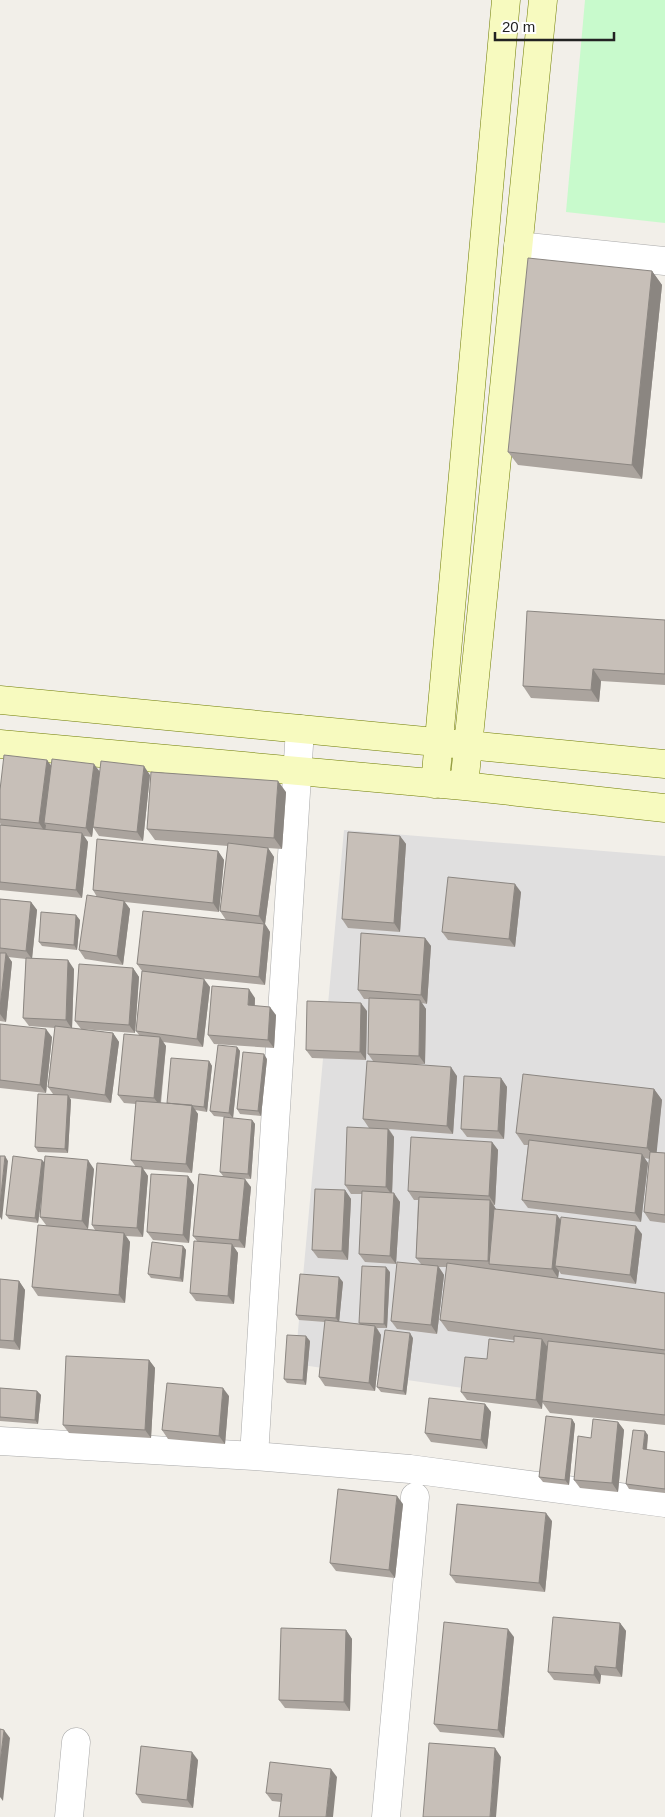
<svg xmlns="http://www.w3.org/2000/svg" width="665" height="1817" viewBox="0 0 665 1817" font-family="Helvetica,sans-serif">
<rect width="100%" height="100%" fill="#f2efe9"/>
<path fill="#e0dfdf" d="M344,830L665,856V1417L295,1364Z"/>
<path fill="#c8facc" d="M585,0H665V223L566,212Z"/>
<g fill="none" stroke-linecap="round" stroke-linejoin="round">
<g stroke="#a9a9a9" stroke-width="29">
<path id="street" d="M518,246L665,261
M0,1441L254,1456L410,1469L665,1503
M254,1456L300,729
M69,1817L76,1742
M386,1817L415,1497"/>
</g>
<g stroke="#707d05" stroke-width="29">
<path id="secondary" d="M0,700L665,764
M0,744L464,786L665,808
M435,784L506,0
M464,786L543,0"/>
</g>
<use href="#street" stroke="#fff" stroke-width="28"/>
<use href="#secondary" stroke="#f7fabf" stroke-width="28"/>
</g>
<path fill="#aba49e" d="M652,271L662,285L642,479L518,465L508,452Z
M665,620V685L601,681L599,702L531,698L523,686Z
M47,760L51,767L150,775L143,841L99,836L93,827L94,821L92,837L84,836L88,842L82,898L0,890V825H1L0,823V790Z
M286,792L282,849L268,848L274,857L265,924L270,932L265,985L197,978L210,987L203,1047L163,1042L166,1046L161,1103H167L209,1061L212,1066L207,1112L195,1110L198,1114L192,1173L143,1169L148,1176L143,1237L126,1236L130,1242L125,1303L38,1296L32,1287L46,1225L40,1217L42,1195L38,1223L9,1219L6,1215L44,1162L94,1169L88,1229L95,1230L92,1225L136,1167L131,1160L136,1104L124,1103L118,1095L139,1035L136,1031L142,971L137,964L226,920L220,911L228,846L155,840L147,829Z
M400,836L406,844L400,932L348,928L342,919Z
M218,851L224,860L219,912L125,902L130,909L123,965L85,959L79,950L97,897L93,890Z
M521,892L515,947L448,940L442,932Z
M0,899L31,902L37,910L32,958L74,969L72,1028L113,1033L119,1042L111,1103L70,1098L71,1100L68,1153L38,1152L35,1147L53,1094L48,1087L55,1028L29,1026L23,1018L26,959L8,957L12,962L6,1022L0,1021Z
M80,920L77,950L42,946L39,942Z
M425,938L431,946L427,1004L422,1003L426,1009L425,1064H407L457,1076L453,1134L389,1129L394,1137L392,1193L400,1202L396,1264L365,1262L359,1254L362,1194H351L345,1185L369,1128L363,1119L373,1061L368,1054L369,999H364L358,990Z
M133,968L139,977L135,1033L81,1029L75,1021Z
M255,998V1006L276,1015L274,1048L214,1044L208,1035Z
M367,1011L366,1060L312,1058L306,1050Z
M0,1024L52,1037L46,1093L0,1088Z
M237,1047L240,1051L233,1118L214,1116L210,1111Z
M267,1059L261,1116L240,1114L237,1109Z
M501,1078L507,1087L504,1139L467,1137L461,1129Z
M654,1089L662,1100L656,1152L665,1153V1223L650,1221L644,1212L650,1159L644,1158L648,1163L641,1222L528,1208L522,1200L528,1145H524L516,1133Z
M252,1120L255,1124L251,1179L234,1178L251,1187L245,1248L234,1247L238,1253L234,1304L196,1301L190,1293L197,1241L193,1236L223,1176L220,1172Z
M492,1142L498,1150L495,1205H494L496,1210L557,1215L561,1220L642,1234L636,1284L561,1274L559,1271L558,1278L665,1293V1425L550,1413L542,1402V1409L467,1400L461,1392L487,1359L514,1342V1340L448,1331L440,1320L447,1267H439L444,1275L437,1334L397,1329L391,1321L421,1264L416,1258L418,1200H414L408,1191Z
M188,1176L194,1185L189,1243L153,1240L147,1232Z
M345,1190L351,1199L348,1260L318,1258L312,1250Z
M183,1246L186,1250L183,1282L151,1278L148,1274Z
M390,1272L387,1328H377L381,1335L375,1391L325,1386L319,1377L325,1322L299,1320L296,1315L343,1282L339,1322L360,1324L359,1323Z
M0,1279L19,1281L25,1290L20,1350L0,1348Z
M413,1338L406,1395L381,1392L377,1387Z
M310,1341L306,1385L287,1383L284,1379Z
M149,1360L155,1368L151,1438L69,1433L63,1425Z
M0,1388L37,1391L41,1395L38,1424L0,1421Z
M229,1396L225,1444L168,1439L162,1430Z
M485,1404L491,1412L487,1449L431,1442L425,1433Z
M572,1419L575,1424L569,1485L543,1482L539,1477Z
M618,1422L624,1430L618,1492L580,1488L574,1480L591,1438Z
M648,1435L647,1450L665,1452V1493L629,1489L626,1484Z
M403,1504L395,1578L336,1571L330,1563Z
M552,1521L545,1592L456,1583L450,1575Z
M620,1623L626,1631L622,1677L601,1675L600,1684L554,1680L548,1672Z
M346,1630L352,1639L350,1711L285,1708L279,1700Z
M514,1637L504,1738L440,1732L434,1724Z
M198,1760L193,1808L142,1803L136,1794Z
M337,1777L281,1802L272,1801L266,1793Z"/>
<path fill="#8b8681" d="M652,271L662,285L642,479L632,465Z
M593,669L601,681L599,702L591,690Z
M47,760L53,768L44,823L46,825L45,832L39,823Z
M94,764L100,772L92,837L86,828Z
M144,766L150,775L143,841L137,832Z
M278,781L286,792L282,849L274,838Z
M82,833L88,842L82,898L76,890Z
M400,836L406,844L400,932L394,923Z
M268,848L274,857L265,924L270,932L265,985L259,977L264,924L259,916Z
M218,851L224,860L219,912L213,903Z
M515,884L521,892L515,947L509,939Z
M124,901L130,909L123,965L117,956Z
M31,902L37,910L32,959L26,951Z
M76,915L80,920L77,950L74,945Z
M425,938L431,946L427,1004L421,995Z
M6,953L12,962L6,1022L0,1014V1008Z
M68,960L74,969L72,1029L66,1020Z
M133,968L139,977L135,1033L129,1025Z
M204,979L210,987L203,1047L197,1039Z
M249,989L255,998L254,1014L248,1005Z
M420,1000L426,1009L425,1064L419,1056Z
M361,1003L367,1011L366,1060L360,1052Z
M270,1007L276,1015L274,1048L268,1040Z
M46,1029L52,1037L46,1093L40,1085Z
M113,1033L119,1042L111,1103L105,1095Z
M160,1037L166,1046L160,1106L154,1098Z
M237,1047L240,1051L233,1118L229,1113Z
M264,1054L267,1059L261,1116L258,1111Z
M209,1061L212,1066L207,1112L204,1107Z
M451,1067L457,1076L453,1134L447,1126Z
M501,1078L507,1087L504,1139L498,1131Z
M654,1089L662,1100L656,1159L647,1148Z
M68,1095L71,1100L68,1153L65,1149Z
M192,1105L198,1114L192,1173L186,1164Z
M252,1120L255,1124L251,1179L248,1174Z
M388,1129L394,1137L392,1195L386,1187Z
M492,1142L498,1150L495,1205L489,1196Z
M642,1154L648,1163L641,1222L635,1213Z
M5,1156L8,1161L2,1220L0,1217V1205Z
M42,1160L46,1164L38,1223L35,1218Z
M88,1160L94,1169L88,1229L82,1221Z
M142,1167L148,1176L143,1237L137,1228Z
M188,1176L194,1185L189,1243L183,1235Z
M245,1179L251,1187L245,1248L239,1240Z
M345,1190L351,1199L348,1260L342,1251Z
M394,1193L400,1202L396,1264L390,1256Z
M490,1200L496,1209L494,1264H490L488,1261Z
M557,1215L563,1224L555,1266L559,1271L558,1278L552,1269Z
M636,1226L642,1234L636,1284L630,1275Z
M124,1233L130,1242L125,1303L119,1295Z
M232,1244L238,1253L234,1304L228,1296Z
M183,1246L186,1250L183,1282L180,1278Z
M438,1266L444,1275L437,1334L431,1325Z
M386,1267L390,1272L387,1328L384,1324Z
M339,1277L343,1282L339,1323L336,1318Z
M19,1281L25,1290L20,1350L14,1341Z
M375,1326L381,1335L375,1391L369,1383Z
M410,1333L413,1338L406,1395L403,1391Z
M306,1336L310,1341L306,1385L303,1380Z
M542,1339L548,1348L542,1409L536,1400Z
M149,1360L155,1368L151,1438L145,1430Z
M223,1388L229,1396L225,1444L219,1436Z
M37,1391L41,1395L38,1424L35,1420Z
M485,1404L491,1412L487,1449L481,1440Z
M572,1419L575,1424L569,1485L565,1480Z
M618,1422L624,1430L618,1492L612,1483Z
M645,1431L648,1435L646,1454L643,1449Z
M397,1496L403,1504L395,1578L389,1570Z
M546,1513L552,1521L545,1592L539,1583Z
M620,1623L626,1631L622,1677L616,1668Z
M508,1629L514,1637L504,1738L498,1730Z
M346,1630L352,1639L350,1711L344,1702Z
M595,1666L601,1675L600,1684L594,1675Z
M4,1730L10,1738L3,1801L0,1797V1763Z
M495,1748L501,1757L496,1817H490Z
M192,1752L198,1760L193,1808L187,1800Z
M331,1769L337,1777L333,1817H326Z"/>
<path fill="#c7bfb8" stroke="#8b8681" d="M528,258L652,271L632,465L508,452Z
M527,611L665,620V674L593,669L591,690L523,686Z
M4,755L47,760L39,823L0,819V790Z
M52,759L94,764L86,828L44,823Z
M101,761L144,766L137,832L93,827Z
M151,772L278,781L274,838L147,829Z
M0,825L82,833L76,890L0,882Z
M348,832L400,836L394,923L342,919Z
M97,839L218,851L213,903L93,890Z
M228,843L268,848L259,916L220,911Z
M448,877L515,884L509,939L442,932Z
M87,895L124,901L117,956L79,950Z
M0,899L31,902L26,951L0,948Z
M143,911L264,924L259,977L137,964Z
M41,912L76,915L74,945L39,942Z
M361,933L425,938L421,995L358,990Z
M0,953H6L0,1008Z
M26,958L68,960L66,1020L23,1018Z
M79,964L133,968L129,1025L75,1021Z
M142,971L204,979L197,1039L136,1031Z
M212,986L249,989L248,1005L270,1007L268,1040L208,1035Z
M369,998L420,1000L419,1056L368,1054Z
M307,1001L361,1003L360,1052L306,1050Z
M0,1024L46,1029L40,1085L0,1080Z
M55,1026L113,1033L105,1095L48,1087Z
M124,1034L160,1037L154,1098L118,1095Z
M218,1045L237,1047L229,1113L210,1111Z
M243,1052L264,1054L258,1111L237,1109Z
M171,1058L209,1061L204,1107L167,1103Z
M367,1061L451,1067L447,1126L363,1119Z
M523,1074L654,1089L647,1148L516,1133Z
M464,1076L501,1078L498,1131L461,1129Z
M38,1094L68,1095L65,1149L35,1147Z
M136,1101L192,1105L186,1164L131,1160Z
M224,1117L252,1120L248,1174L220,1172Z
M347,1127L388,1129L386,1187L345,1185Z
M411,1137L492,1142L489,1196L408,1191Z
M529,1140L642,1154L635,1213L522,1200Z
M650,1152L665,1153V1215L644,1212Z
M0,1156H5L0,1205Z
M13,1156L42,1160L35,1218L6,1215Z
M45,1156L88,1160L82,1221L40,1217Z
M97,1163L142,1167L137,1228L92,1225Z
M151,1174L188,1176L183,1235L147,1232Z
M199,1174L245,1179L239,1240L193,1236Z
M315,1189L345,1190L342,1251L312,1250Z
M362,1191L394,1193L390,1256L359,1254Z
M419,1197L490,1200L488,1261L416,1258Z
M494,1209L557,1215L552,1269L489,1264Z
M561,1217L636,1226L630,1275L555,1266Z
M38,1225L124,1233L119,1295L32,1287Z
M194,1241L232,1244L228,1296L190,1293Z
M152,1242L183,1246L180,1278L148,1274Z
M397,1262L438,1266L431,1325L391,1321Z
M447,1263L665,1293V1350L440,1320Z
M362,1266L386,1267L384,1324L359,1323Z
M300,1274L339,1277L336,1318L296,1315Z
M0,1279L19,1281L14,1341L0,1340Z
M325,1320L375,1326L369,1383L319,1377Z
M385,1330L410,1333L403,1391L377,1387Z
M287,1335L306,1336L303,1380L284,1379Z
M514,1336L542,1339L536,1400L461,1392L465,1357L487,1359L489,1339L514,1342Z
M548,1341L665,1354V1415L542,1401Z
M66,1356L149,1360L145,1430L63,1425Z
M167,1383L223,1388L219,1436L162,1430Z
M0,1388L37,1391L35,1420L0,1417Z
M429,1398L485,1404L481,1440L425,1433Z
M546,1416L572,1419L565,1480L539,1477Z
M593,1419L618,1422L612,1483L574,1480L578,1436L591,1438Z
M633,1430L645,1431L643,1449L665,1452V1489L626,1484Z
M338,1489L397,1496L389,1570L330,1563Z
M457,1504L546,1513L539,1583L450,1575Z
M553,1617L620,1623L616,1668L595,1666L594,1675L548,1672Z
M444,1622L508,1629L498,1730L434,1724Z
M281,1628L346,1630L344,1702L279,1700Z
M0,1729L4,1730L0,1763Z
M429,1743L495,1748L490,1817H423Z
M141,1746L192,1752L187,1800L136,1794Z
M270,1762L331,1769L326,1817H279L282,1794L266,1793Z"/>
<path d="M495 32v8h119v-8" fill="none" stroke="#222222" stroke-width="2.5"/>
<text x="502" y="32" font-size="15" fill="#222222" stroke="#ffffff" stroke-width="4" paint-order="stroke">20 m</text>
</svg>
